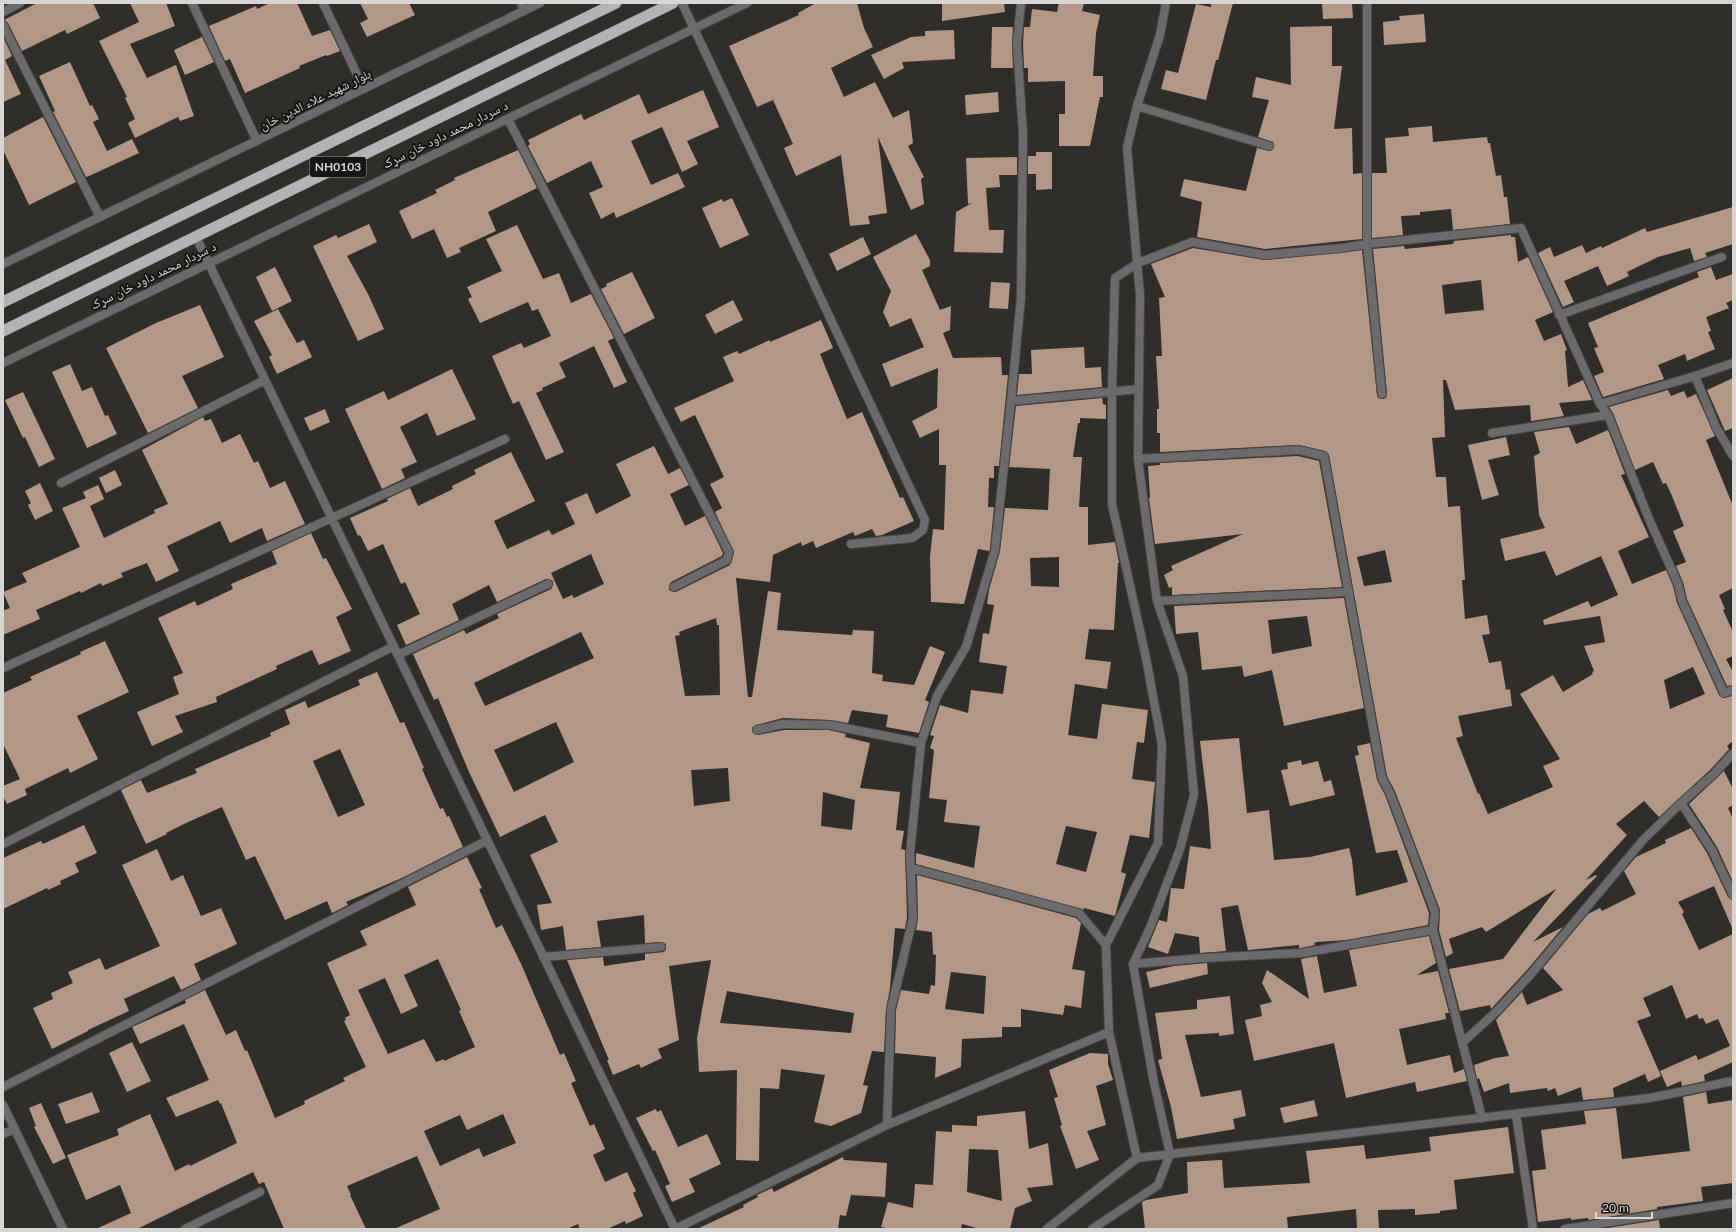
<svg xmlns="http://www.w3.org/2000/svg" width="1736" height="1232" viewBox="0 0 1736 1232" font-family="Lato,'Noto Naskh Arabic',sans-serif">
<rect width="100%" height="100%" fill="#302e2a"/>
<path fill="#b29786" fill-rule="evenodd" d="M37,3H93L100,18L67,34L65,30L22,51L8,23L4,20Z
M130,3H166L175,26L130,44L147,78L176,65L194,116L180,121L178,117L135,138L128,123L135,119L125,98L127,97L99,41L139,22Z
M270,3H297L312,36L330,30L340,51L327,56L326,55L299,66L300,68L245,93L230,59L225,61L209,26L256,6L257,9Z
M360,3H409L415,15L367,37L360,23L368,19Z
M816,3H857L864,28L873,47L831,68L844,97L875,82L893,118L909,110L913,143L908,146L924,177L921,179L924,204L911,210L878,137L887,213L868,216L870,224L850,226L841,155L796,176L784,148L793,144L773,100L757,107L729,46L799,15L798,13Z
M942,3H1004L1005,12L942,21Z
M1059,3H1084L1082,11L1100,15L1096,33L1093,76H1103V97H1100L1090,146H1059V114H1065V81L1028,82V68H1024L1023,44L1024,27H1030L1032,9L1057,12Z
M1211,3H1233L1218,60H1216L1206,100L1161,89L1166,70L1178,73L1196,4L1211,7Z
M1322,3H1352L1353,18L1323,19Z
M1424,14L1426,42L1384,45L1383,22L1400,20L1399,16Z
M1332,26V66H1342L1334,129L1352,128L1353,174L1362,173V239L1265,249L1197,237L1202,202L1180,196L1184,179L1246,191L1257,148L1270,151L1274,147L1273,142L1258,137L1269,100L1252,97L1256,77L1291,85L1290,27Z
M992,27H1013L1012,44L1013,68H991Z
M954,30L955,59L902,62L904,68L884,79L871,55L911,37L925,36V31Z
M3,37L12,56L5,60L21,94L3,102Z
M202,37L214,62L185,75L174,50Z
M70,62L90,106L92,105L99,119L93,122L107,151L132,139L139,153L89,176L86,177L53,112L55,111L39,76Z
M703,90L719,127L687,141L698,164L682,172L662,127L631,141L651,185L678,173L685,187L616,218L614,212L601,219L589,193L603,187L591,161L547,183L528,146L530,144L528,140L581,114L584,120L639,94L648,114Z
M998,92L999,112L966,115L965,95Z
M43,117L76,182L29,205L3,150V138Z
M1432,126L1433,142L1487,137L1488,143H1490L1496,176L1501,175L1504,197H1507L1510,224L1453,230L1451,209L1420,212V215L1401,216L1403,235L1372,238V173H1387L1385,138L1409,136L1408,128Z
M518,150L537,188L488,212L496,231L459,248L461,252L447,258L434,229L412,239L399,211L437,193L435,190L455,180L454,178Z
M1036,152H1052V189L1036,190V174H1028V156H1036Z
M1017,157V175H999L1000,187L986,188L989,230H1004L1003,253L954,252L956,212L972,203L968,204L966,158Z
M732,198L749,235L720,248L702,208L722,199L723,202Z
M1733,207V244L1705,253L1707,257L1694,261L1690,248L1658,257L1627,272L1629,276L1607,286L1598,266L1564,281L1574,302L1563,307L1538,253L1550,247L1554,257L1582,245L1586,253L1601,246L1602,248L1645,228L1647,232Z
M369,224L377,242L347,256L368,294L384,329L358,341L313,246L336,235L338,238Z
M517,225L543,279L559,273L571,303L591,294L614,338L608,341L627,382L614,388L594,346L559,363L566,377L542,388L543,390L536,393L564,452L546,460L519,401L513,404L492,356L521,343L524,348L551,336L538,309L532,311L528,302L480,323L468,299L472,297L467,287L502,271L486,239Z
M916,234L930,260V266L922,270L940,310L951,306L950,330L943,333L953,358L1001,357L1002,375H1008L999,466H994V478H989L988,507H994L990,549L989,551L978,549L964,604L931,602L930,556L933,529L944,530L946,465H939V429L920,438L912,421L937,408L938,368L891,387L882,364L924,347L911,318L890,327L883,312L891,291L873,257Z
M1511,235V237H1515L1518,262L1528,257L1553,312L1535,320L1544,341L1561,334L1567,350L1565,351L1568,387L1583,380L1592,400L1559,403L1564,416L1531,421L1530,405L1455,410L1446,380H1443L1445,437L1432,438L1436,477H1446L1448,507L1460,506L1465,580H1462L1465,619L1487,615L1490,634L1482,635L1489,663L1501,661L1506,690L1510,689L1512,706L1458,716L1463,736L1456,738L1478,794L1479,793L1488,814L1553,787L1543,766L1560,759L1520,694L1553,675L1563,692L1593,674L1592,672L1594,671L1584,646L1605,642L1600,616L1544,625L1543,620L1588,601L1591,607L1618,595L1601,556L1556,576L1545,551L1505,561L1500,539L1545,528L1539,515L1534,456L1540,453L1534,432L1569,427L1576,444L1608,430L1625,474L1621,475L1649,537L1618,551L1632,584L1666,570L1673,586L1677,603L1719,695L1723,698L1733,696V741L1727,746L1729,749L1711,769L1659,817L1644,801L1616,824L1627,835L1586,880L1596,875L1597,876L1533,942L1563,927L1527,970L1491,1009L1490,1005L1460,1011L1449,969L1503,959L1556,889L1486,932L1482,927L1449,939L1453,953L1446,957L1439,930L1440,910L1395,791L1387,776L1329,455L1325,451L1299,445L1160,452V433H1157V409H1159L1156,356H1162L1159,298L1165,297L1151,264L1193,248L1265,260L1362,250L1377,395L1378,398L1382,399L1386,398L1387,393L1373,249L1404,246L1405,249L1453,244L1454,241ZM1481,280L1484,310L1445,314L1442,285ZM1385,550L1392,582L1364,586L1357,557ZM1693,667L1705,694L1670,709L1664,680Z
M863,237L871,254L837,271L829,254Z
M275,267L292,301L272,311L256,277Z
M1711,267L1716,280L1733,274V300L1726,303L1729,308L1706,317L1711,331L1708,332L1715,349L1687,361L1685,354L1658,365L1664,379L1603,397L1594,376L1604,372L1594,348L1598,347L1588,323L1699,277L1697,272Z
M632,272L655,318L624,334L601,289L607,286L606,284Z
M991,282L1010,283L1008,309L989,308Z
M733,300L743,320L715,334L705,315Z
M200,305L224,357L182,376L198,408L148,433L106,348L156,323Z
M278,309L297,343L304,340L312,357L277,374L269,357L272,355L254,321Z
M821,320L833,348L820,354L847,419L862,412L900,498L903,497L914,521L882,535L876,536L872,529L855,536L853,532L816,548L813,541L802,546L801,542L773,555L770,582L736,578L748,697H752L768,591L781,593L777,630L852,635L853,630L874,631L872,673L883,675L882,681L914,685L930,646L945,652L925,700L929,702L919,733L886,727L888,715L852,710L848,723L830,720L783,718L756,725L752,728L753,733L758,735L784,730H829L846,734L845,737L870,743L860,788L900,792L896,830L904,831L901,849L905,850L907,917L905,929L895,928L890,988L886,1009L884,1052L872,1051L863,1085L868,1086L861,1113L831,1126L814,1122L825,1075L781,1069L779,1089L760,1088L759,1161L736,1160L737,1070L699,1072L697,1038L711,960L669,966L679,1040L658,1049L662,1058L641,1068L639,1064L613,1075L607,1060H609L567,960L603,957L604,966L645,960V954L664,952L666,949V944L661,942L645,943L644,915L597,921L601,947L566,950L563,926L541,930L537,905L552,903L530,855L558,842L545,815L500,837L469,772L438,698L434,700L413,654L464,630L466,634L499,618L497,614L551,589L553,585V581L549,579H546L497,602L489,585L452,604L459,620L406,645L397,625L420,614L405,582L401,584L383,544L368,551L360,535L358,536L350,518L388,501L387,499L410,488L418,506L453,489L452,486L476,474L474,470L511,452L535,501L494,521L507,549L549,530L552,535L575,524L565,503L587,493L596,514L631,496L616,464L654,446L668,474L680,468L689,485L670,494L685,526L705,516L723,553L722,556L671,582L669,586V590L673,592H676L730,565L734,553L715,512L722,508L710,484L724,477L695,415L681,422L674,408L734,381L723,357L737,351L739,354L770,340V342ZM591,554L604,584L574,598L572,595L563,599L551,573ZM716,618L717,625H719L720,695L685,696L675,636L680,635L679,632ZM581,632L594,658L485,706L474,683ZM556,722L574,762L514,792L494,750ZM728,768L730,801L694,806L691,770ZM823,792L855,800L852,830L821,826ZM727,991L854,1013L851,1033L720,1023Z
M1084,347L1085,368L1101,367L1102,387L1017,395L1019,374H1032L1031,350Z
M70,364L82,391L92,387L105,416L108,415L117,434L87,448L52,372Z
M452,369L476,419L437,436L427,413L400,427L417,462L401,469L405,478L382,489L345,409L384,391L388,400Z
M1733,378V428L1725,431L1707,390Z
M1668,390L1671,396L1684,391L1687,398L1696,394L1715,436L1706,440L1733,506V588L1719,595L1725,609L1723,610L1733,632V656L1726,659L1733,672V685L1727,686L1687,599L1683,582L1676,566L1686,562L1673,531L1684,526L1672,496L1666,483L1663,484L1653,462L1635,470L1613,413L1609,407Z
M23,392L55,459L39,467L25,437L23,438L5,400Z
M1102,398L1103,404L1106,405V419L1080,418V423H1078L1073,457H1082L1079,507H1088V545L1115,542L1119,563H1118L1114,630L1089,629L1085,659L1111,662L1107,689L1075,684L1068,735L1097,739L1102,704L1148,710L1144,743L1137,742L1132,779L1155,782L1149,838L1130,835L1121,872L1126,874L1115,916L1084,908L1083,910L916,864V853L974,868L980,826L944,822L947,800L929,798L934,750L930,748L934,736L930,735L940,705L968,713L971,690L1003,694L1007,666L979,662L983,633L989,634L994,605L987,604L989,590L1000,551L1005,508L1048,510L1050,469L1009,467L1016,406ZM1059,557V587L1031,586L1030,558ZM1066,826L1097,832L1086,872L1056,864Z
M325,409L330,422L310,431L304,418Z
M203,417L205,421L211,419L222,443L240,434L254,463L258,461L270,488L285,481L305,524L267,541L262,528L230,543L220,521L167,546L179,571L156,582L147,563L121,573L123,577L102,586L101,583L81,593L80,591L36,610L40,619L3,635V611L10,608L3,592L27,582L22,573L80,547L62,508L86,498L83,492L98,485L104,499L90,506L104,538L155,513L154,510L168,504L142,450Z
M1506,437L1510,455L1488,460L1499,495L1482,500L1468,445Z
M1298,456L1319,461L1342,587L1172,595V587L1169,588L1164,575L1173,570L1171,566L1243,534L1155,544L1149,498H1150L1148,466L1160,465V463Z
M115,470L122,485L106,493L99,478Z
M40,483L53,511L35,520L28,505L31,503L25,491Z
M311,533L323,559L326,558L352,609L336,617L351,651L319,665L312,650L276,666L277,669L216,697L217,702L175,716L183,732L152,746L137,712L179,694L173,677L183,673L158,618L195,601L197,606L233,589L231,584L277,564L272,551Z
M1344,598L1364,708L1284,726L1272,670L1244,677L1242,666L1202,670L1198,632L1176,634L1174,606ZM1307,616L1312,646L1272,654L1268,620Z
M105,641L129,692L77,716L98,759L70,773L68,768L25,789L27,795L7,804L3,796V786L20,779L3,744V693L32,680L30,677L81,654L80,652Z
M377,672L400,723L404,722L424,768L422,769L440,809L443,808L447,817L449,816L463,847L404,877L346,902L348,905L332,913L327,901L285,920L255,856L246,860L222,807L186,823L166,833L167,834L146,844L121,790L141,780L147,793L197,773L195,769L271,736L270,733L290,724L285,710L305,701L308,708L360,685L358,680ZM340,749L365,805L338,817L313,761Z
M1239,738L1247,813L1269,810L1274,860L1310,857L1349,848L1352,860L1356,896L1408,882L1397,850L1376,853L1355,756L1359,755L1357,746L1370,743L1377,780L1385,795L1429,913L1428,925L1347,940L1317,942L1314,943L1315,945L1301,948H1299V945L1248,950L1238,905L1221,908L1226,951L1200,953L1199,937L1175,933L1168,954L1148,947L1159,920L1167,922L1171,888L1184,889L1190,846L1211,849L1208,808L1200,741Z
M1301,760L1302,765L1318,761L1324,782L1331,780L1335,795L1290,806L1281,770L1288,769L1287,763Z
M1724,771L1733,789V805L1728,808L1733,819V882L1717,847L1689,804Z
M84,825L97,853L75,863L79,872L60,881L61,884L48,890L47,888L3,909V858L41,841L43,844Z
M1691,828L1707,853L1728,897L1733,900V930L1714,886L1678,902L1684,912L1682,914L1699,950L1733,934V1062L1704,1075L1705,1081L1682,1086L1681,1081L1667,1087L1660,1071L1696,1055L1698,1060L1730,1046L1718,1019L1706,1024L1703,1018L1699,1019L1697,1014L1686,1019L1672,985L1643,998L1651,1016L1637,1021L1661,1076L1648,1082L1645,1074L1613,1088L1614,1097L1583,1100L1581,1087L1558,1096L1555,1088L1548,1091L1547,1088L1510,1093L1509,1083L1484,1092L1479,1078L1477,1079L1474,1065L1495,1058L1509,1056L1496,1020L1522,992L1527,1005L1563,990L1543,968L1588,914L1600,908L1602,911L1636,894L1624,871L1636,857L1666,843L1665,840Z
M157,849L171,881L183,875L201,916L221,908L237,944L194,964L201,980L181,990L174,976L124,999L129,1011L88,1030V1031L52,1049L33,1008L53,999L51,993L73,983L68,972L100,958L105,970L160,946L122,865Z
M467,857L482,888L479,889L496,928L502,925L522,966L560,1055L564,1053L576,1081L571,1083L590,1126L594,1124L605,1149L593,1155L605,1182L627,1172L636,1191L633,1193L643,1216L626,1224L625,1221L607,1229H580L578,1224L567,1229H394L440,1209L417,1156L347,1186L351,1195H350L366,1229H284L264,1182L259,1184L253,1172L137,1229H96L131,1213L120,1185L86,1200L67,1155L119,1135L117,1129L150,1114L175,1171L189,1164L190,1166L237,1143L221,1103L220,1104L218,1100L176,1117L166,1098L209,1080L184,1024L140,1044L132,1027L186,1003L185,1000L205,990L226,1035L236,1030L245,1051L247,1050L275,1118L305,1104L304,1101L345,1081L343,1078L366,1067L344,1021L346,1020L345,1018L350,1015L327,963L367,945L360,931L416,905L408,887ZM438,959L461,1010L459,1011L475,1047L444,1061V1059L436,1062L424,1039L388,1054L358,990L385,978L401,1014L418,1006L404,975ZM503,1114L516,1143L483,1157L479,1148L440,1166L424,1131L460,1115L467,1130Z
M917,875L1076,918L1081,923L1072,969L1085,971L1081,1008L1065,1005L1063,1015L1021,1009V1027H1002V1037L962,1039L961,1067L935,1078L936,1057L895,1053L896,1010L901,990L929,994L931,985L935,986L936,955L933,954L932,932L916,930L918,918ZM951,972L986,976L984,1014L945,1009Z
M1429,936L1436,963L1417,975L1438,971L1449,1013H1445L1446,1019L1399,1029L1407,1065L1450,1055L1454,1073L1464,1069L1467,1081L1417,1092L1415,1082L1346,1098L1334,1043L1254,1061L1245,1020L1262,1016L1260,1005L1272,1002L1262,983L1267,970L1309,999L1301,959L1317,956L1324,993L1357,986L1349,950Z
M1207,963L1208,974L1150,988L1146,972L1174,966Z
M1230,996L1234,1034L1219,1036V1033L1185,1035L1201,1097L1241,1090L1246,1116L1233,1119L1235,1129L1177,1139L1171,1107L1158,1060L1162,1059L1155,1013L1197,1009V1000Z
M132,1042L151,1081L127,1092L109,1053Z
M1090,1053L1108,1054V1064L1113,1080L1096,1086L1106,1125L1087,1131L1099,1160L1076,1169L1060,1126L1062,1125L1054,1098L1058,1097L1049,1070Z
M92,1092L100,1112L66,1124L58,1104Z
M1706,1092L1708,1104L1733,1100V1183L1701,1187L1703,1201L1657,1207V1209L1589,1220L1588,1218L1571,1220V1218L1538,1222L1532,1171L1546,1169L1541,1130L1586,1124L1584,1111L1616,1108L1622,1159L1690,1151L1683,1097Z
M1314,1100L1318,1116L1284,1123L1280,1108Z
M41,1103L66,1158L53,1164L34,1127L36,1126L29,1108Z
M656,1109L657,1112L661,1110L678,1147L707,1134L721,1164L689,1179L695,1192L672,1202L665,1186L670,1184L655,1150L653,1151L636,1118Z
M1025,1111L1029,1149L1048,1143L1053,1185L1027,1188L1032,1201L1015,1208L1010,1229H980L962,1224L961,1229H892L881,1227L888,1202L913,1208L915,1184L933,1185L936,1131L952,1132V1125L977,1126V1116ZM969,1149L998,1150L1002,1201L967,1192Z
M1508,1127L1514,1173L1454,1180L1457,1209L1440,1211V1213L1415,1215V1209L1378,1210L1379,1229H1357L1356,1209L1287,1217L1288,1229H1145L1142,1202L1146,1200L1188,1193L1187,1162L1222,1160L1224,1188L1310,1183L1306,1151L1364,1145L1366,1159L1431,1151L1429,1137Z
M843,1157L844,1160L887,1163L885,1197L851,1195L846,1216L840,1215L838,1229H697L744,1207L743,1205L758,1197L757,1195L772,1188L774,1192Z
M1659,1220L1660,1229H1601Z"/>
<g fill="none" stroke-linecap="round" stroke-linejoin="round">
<g stroke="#4b4945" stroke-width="10">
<path id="service" d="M3,12L20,3
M3,25L100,217"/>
</g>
<g stroke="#4b4945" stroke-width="10">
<path id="minor" d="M192,3L257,141
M323,3L364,89
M521,3L524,11
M682,3L925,520L923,530L912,538L851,544
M1021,3L1017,44L1023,135L1021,298L1011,401L1139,389
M1137,106L1269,146
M508,119L729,552L727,560L674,587
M196,237L675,1229
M1559,315L1722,257
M1733,363L1695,376L1716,427L1733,456
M1695,376L1600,404L1608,415L1649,519L1678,584L1682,601L1724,693L1733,690
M1382,394L1367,244L1521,228L1600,404
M1492,433L1608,415
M61,483L265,380
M1157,601L1349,592
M398,655L548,584
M3,668L505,439
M757,730L783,724L830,725L921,743
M1681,803L1712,850L1733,895
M3,844L394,646
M911,868L1079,913L1106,945
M1433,930L1482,1118
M543,957L661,947
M1133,964L1203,958L1302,953L1433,930L1435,912L1390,793L1382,778L1324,456L1299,450L1138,459
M1462,1043L1498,1010L1531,974L1643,840L1681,803L1715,773L1733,753
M3,1087L486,841
M1516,1114L1533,1229
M887,1125L891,1009L913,918L910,853L921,743L937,696L966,647L995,550L1011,401
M3,1134L15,1129
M1137,1158L1109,1032L1106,945L1158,843L1162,745L1146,658L1112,504V391L1115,278L1138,263L1192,242L1265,255L1342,248L1367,244V3
M185,1229L260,1192
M675,1229L887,1125L1109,1032
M1047,1229L1137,1158L1650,1098L1733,1081
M1092,1229L1158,1185L1170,1154L1153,1078L1133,964L1150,928L1180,849L1194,795L1183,676L1157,601L1138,459L1140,295L1127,148L1137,106L1160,35L1166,3
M1565,1229L1733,1203"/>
</g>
<g stroke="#4b4945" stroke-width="10">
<path id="tertiary" d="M3,264L540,3
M3,363L747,3
M3,1105L63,1229"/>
</g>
<g stroke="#4b4945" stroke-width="12">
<path id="trunk" d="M3,302L616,3
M3,331L673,3"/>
</g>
<use href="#service" stroke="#6b6b6d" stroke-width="8"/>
<use href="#minor" stroke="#6b6b6d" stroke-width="8"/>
<use href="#tertiary" stroke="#6b6b6d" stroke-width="8"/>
<use href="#trunk" stroke="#b4b2b7" stroke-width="11"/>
</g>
<g text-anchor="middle" stroke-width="4" stroke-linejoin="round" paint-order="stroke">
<rect fill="#171614" stroke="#9d9c9a" stroke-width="1" x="310" y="157" width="56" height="20" rx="3"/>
<g font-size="12" font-weight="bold" fill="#d7d6d4">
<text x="338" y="171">NH0103</text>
</g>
<g font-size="13" fill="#d7d6d4" stroke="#171614">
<text transform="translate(315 99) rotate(-26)" y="5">بلوار شهید علاء الدین خان</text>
<text transform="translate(445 134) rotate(-26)" y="5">د سردار محمد داود خان سړک</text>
<text transform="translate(153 275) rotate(-26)" y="5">د سردار محمد داود خان سړک</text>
</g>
</g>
<rect width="1736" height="1232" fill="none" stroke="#d7d6d4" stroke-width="8"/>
<path d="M1596 1212v6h56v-6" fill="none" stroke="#d7d6d4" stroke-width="2"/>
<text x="1602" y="1212" font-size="12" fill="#d7d6d4" stroke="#171614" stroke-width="3" paint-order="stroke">20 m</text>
</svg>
